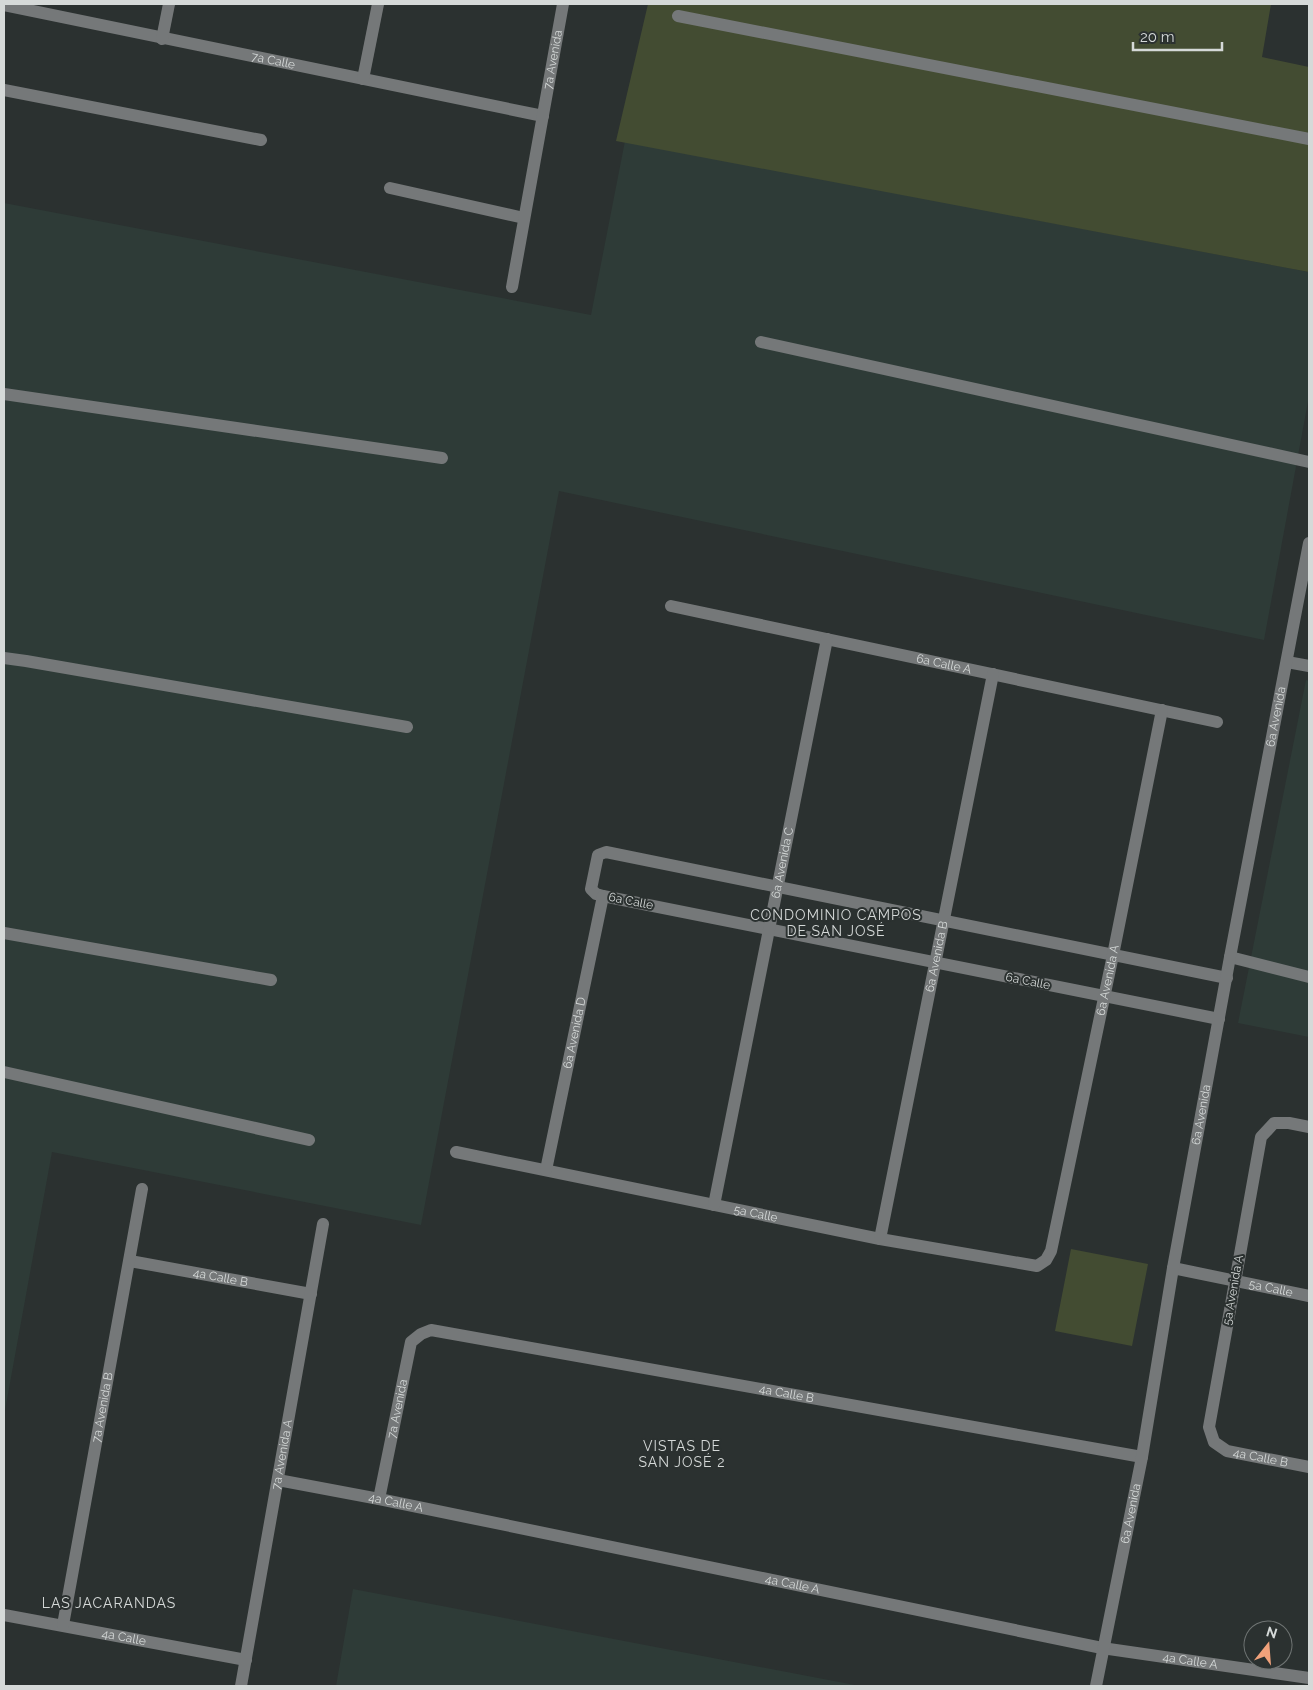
<svg xmlns="http://www.w3.org/2000/svg" width="1313" height="1690" viewBox="0 0 1313 1690" font-family="Raleway,sans-serif">
<rect width="100%" height="100%" fill="#2b3130"/>
<path fill="#2e3b37" d="M625,141L1309,272V396L1264,640L559,491L421,1225L52,1152L4,1416V203L591,315Z
M1306,680L1309,681V1037L1238,1023Z
M353,1589L860,1686H336Z"/>
<path fill="#434c32" d="M648,4H1271L1262,57L1309,67V272L616,141Z
M1071,1249L1148,1264L1132,1346L1055,1331Z"/>
<g fill="none" stroke-linecap="round" stroke-linejoin="round">
<g stroke="#757879" stroke-width="12">
<path id="s1" d="M4,5L543,116"/>
<path d="M678,16L1309,139"/>
<path d="M162,39L169,4"/>
<path d="M363,79L378,4"/>
<path d="M4,90L261,140"/>
<path d="M390,188L524,218"/>
<path id="s2" d="M512,287L563,4"/>
<path d="M761,342L1309,462"/>
<path d="M4,394L442,458"/>
<path id="s3" d="M671,606L1217,722"/>
<path d="M4,658L26,661L407,727"/>
<path d="M1287,662L1309,666"/>
<path d="M4,933L271,980"/>
<path d="M1230,957L1309,977"/>
<path d="M1219,1019L603,896L596,894L591,889L598,855L606,852L1227,978"/>
<path d="M4,1072L309,1140"/>
<path id="s4" d="M1309,1127L1289,1123H1274L1261,1137L1209,1427L1214,1442L1227,1451L1309,1467"/>
<path id="s5" d="M456,1152L880,1239L1037,1266L1046,1260L1051,1251L1113,955L1162,710"/>
<path id="s6" d="M546,1170L603,896"/>
<path id="s7" d="M714,1205L827,639"/>
<path id="s8" d="M880,1239L993,674"/>
<path id="s9" d="M130,1261L311,1294"/>
<path id="s10" d="M1173,1268L1309,1296"/>
<path id="s11" d="M278,1480L379,1499L1102,1648L1309,1678"/>
<path id="s12" d="M379,1499L411,1342L421,1334L431,1330L1142,1457"/>
<path id="s13" d="M4,1615L246,1660"/>
<path id="s14" d="M63,1625L142,1189"/>
<path id="s15" d="M241,1686L323,1224"/>
<path id="s16" d="M1096,1686L1142,1457L1173,1268L1230,957L1309,543"/>
</g>
</g>
<g text-anchor="middle" stroke-width="4" stroke-linejoin="round" paint-order="stroke">
<g font-size="12" fill="#d5d9d8" stroke="#2b3130">
<text dy="4" stroke="none"><textPath href="#s2" startOffset="231">7a Avenida</textPath></text>
<text dy="4" stroke="none"><textPath href="#s1" startOffset="275">7a Calle</textPath></text>
<text dy="4" stroke="none"><textPath href="#s3" startOffset="279">6a Calle A</textPath></text>
<text dy="4" stroke="none"><textPath href="#s16" startOffset="986">6a Avenida</textPath></text>
<text dy="4" stroke="none"><textPath href="#s7" startOffset="349">6a Avenida C</textPath></text>
<text transform="translate(631 901) rotate(11)" y="4">6a Calle</text>
<text dy="4" stroke="none"><textPath href="#s8" startOffset="288">6a Avenida B</textPath></text>
<text transform="translate(1028 981) rotate(11)" y="4">6a Calle</text>
<text dy="4" stroke="none"><textPath href="#s5" startOffset="890">6a Avenida A</textPath></text>
<text dy="4" stroke="none"><textPath href="#s6" startOffset="140">6a Avenida D</textPath></text>
<text dy="4" stroke="none"><textPath href="#s16" startOffset="581">6a Avenida</textPath></text>
<text dy="4" stroke="none"><textPath href="#s5" startOffset="306">5a Calle</textPath></text>
<text dy="4" stroke="none"><textPath href="#s9" startOffset="92">4a Calle B</textPath></text>
<text dy="4" stroke="none"><textPath href="#s10" startOffset="100">5a Calle</textPath></text>
<text transform="translate(1233 1290) rotate(-80)" y="4">5a Avenida A</text>
<text dy="4" stroke="none"><textPath href="#s12" startOffset="545">4a Calle B</textPath></text>
<text dy="4" stroke="none"><textPath href="#s14" startOffset="221">7a Avenida B</textPath></text>
<text dy="4" stroke="none"><textPath href="#s12" startOffset="92">7a Avenida</textPath></text>
<text dy="4" stroke="none"><textPath href="#s15" startOffset="235">7a Avenida A</textPath></text>
<text dy="4" stroke="none"><textPath href="#s4" startOffset="415">4a Calle B</textPath></text>
<text dy="4" stroke="none"><textPath href="#s11" startOffset="120">4a Calle A</textPath></text>
<text dy="4" stroke="none"><textPath href="#s16" startOffset="176">6a Avenida</textPath></text>
<text dy="4" stroke="none"><textPath href="#s11" startOffset="525">4a Calle A</textPath></text>
<text dy="4" stroke="none"><textPath href="#s13" startOffset="122">4a Calle</textPath></text>
<text dy="4" stroke="none"><textPath href="#s11" startOffset="930">4a Calle A</textPath></text>
</g>
<g font-size="14" letter-spacing="1" fill="#d5d9d8" stroke="#2b3130">
<text x="836" y="920">CONDOMINIO CAMPOS<tspan x="836" dy="16">DE SAN JOSÉ</tspan></text>
<text x="682" y="1451">VISTAS DE<tspan x="682" dy="16">SAN JOSÉ 2</tspan></text>
<text x="109" y="1608">LAS JACARANDAS</text>
</g>
</g>
<rect width="1313" height="1690" fill="none" stroke="#d5d9d8" stroke-width="10"/>
<g transform="translate(1268 1645) rotate(17)"><circle r="24" fill="#2b3130" stroke="#6f7473"/>
<path d="M0-4L9 19L0 12L-9 19Z" fill="#f1a27b"/>
<text y="-8" font-size="14" font-weight="bold" text-anchor="middle" fill="#d5d9d8">N</text>
</g>
<path d="M1133 42v8h89v-8" fill="none" stroke="#d5d9d8" stroke-width="2.5"/>
<text x="1140" y="42" font-size="15" fill="#d5d9d8" stroke="#2b3130" stroke-width="4" paint-order="stroke">20 m</text>
</svg>
